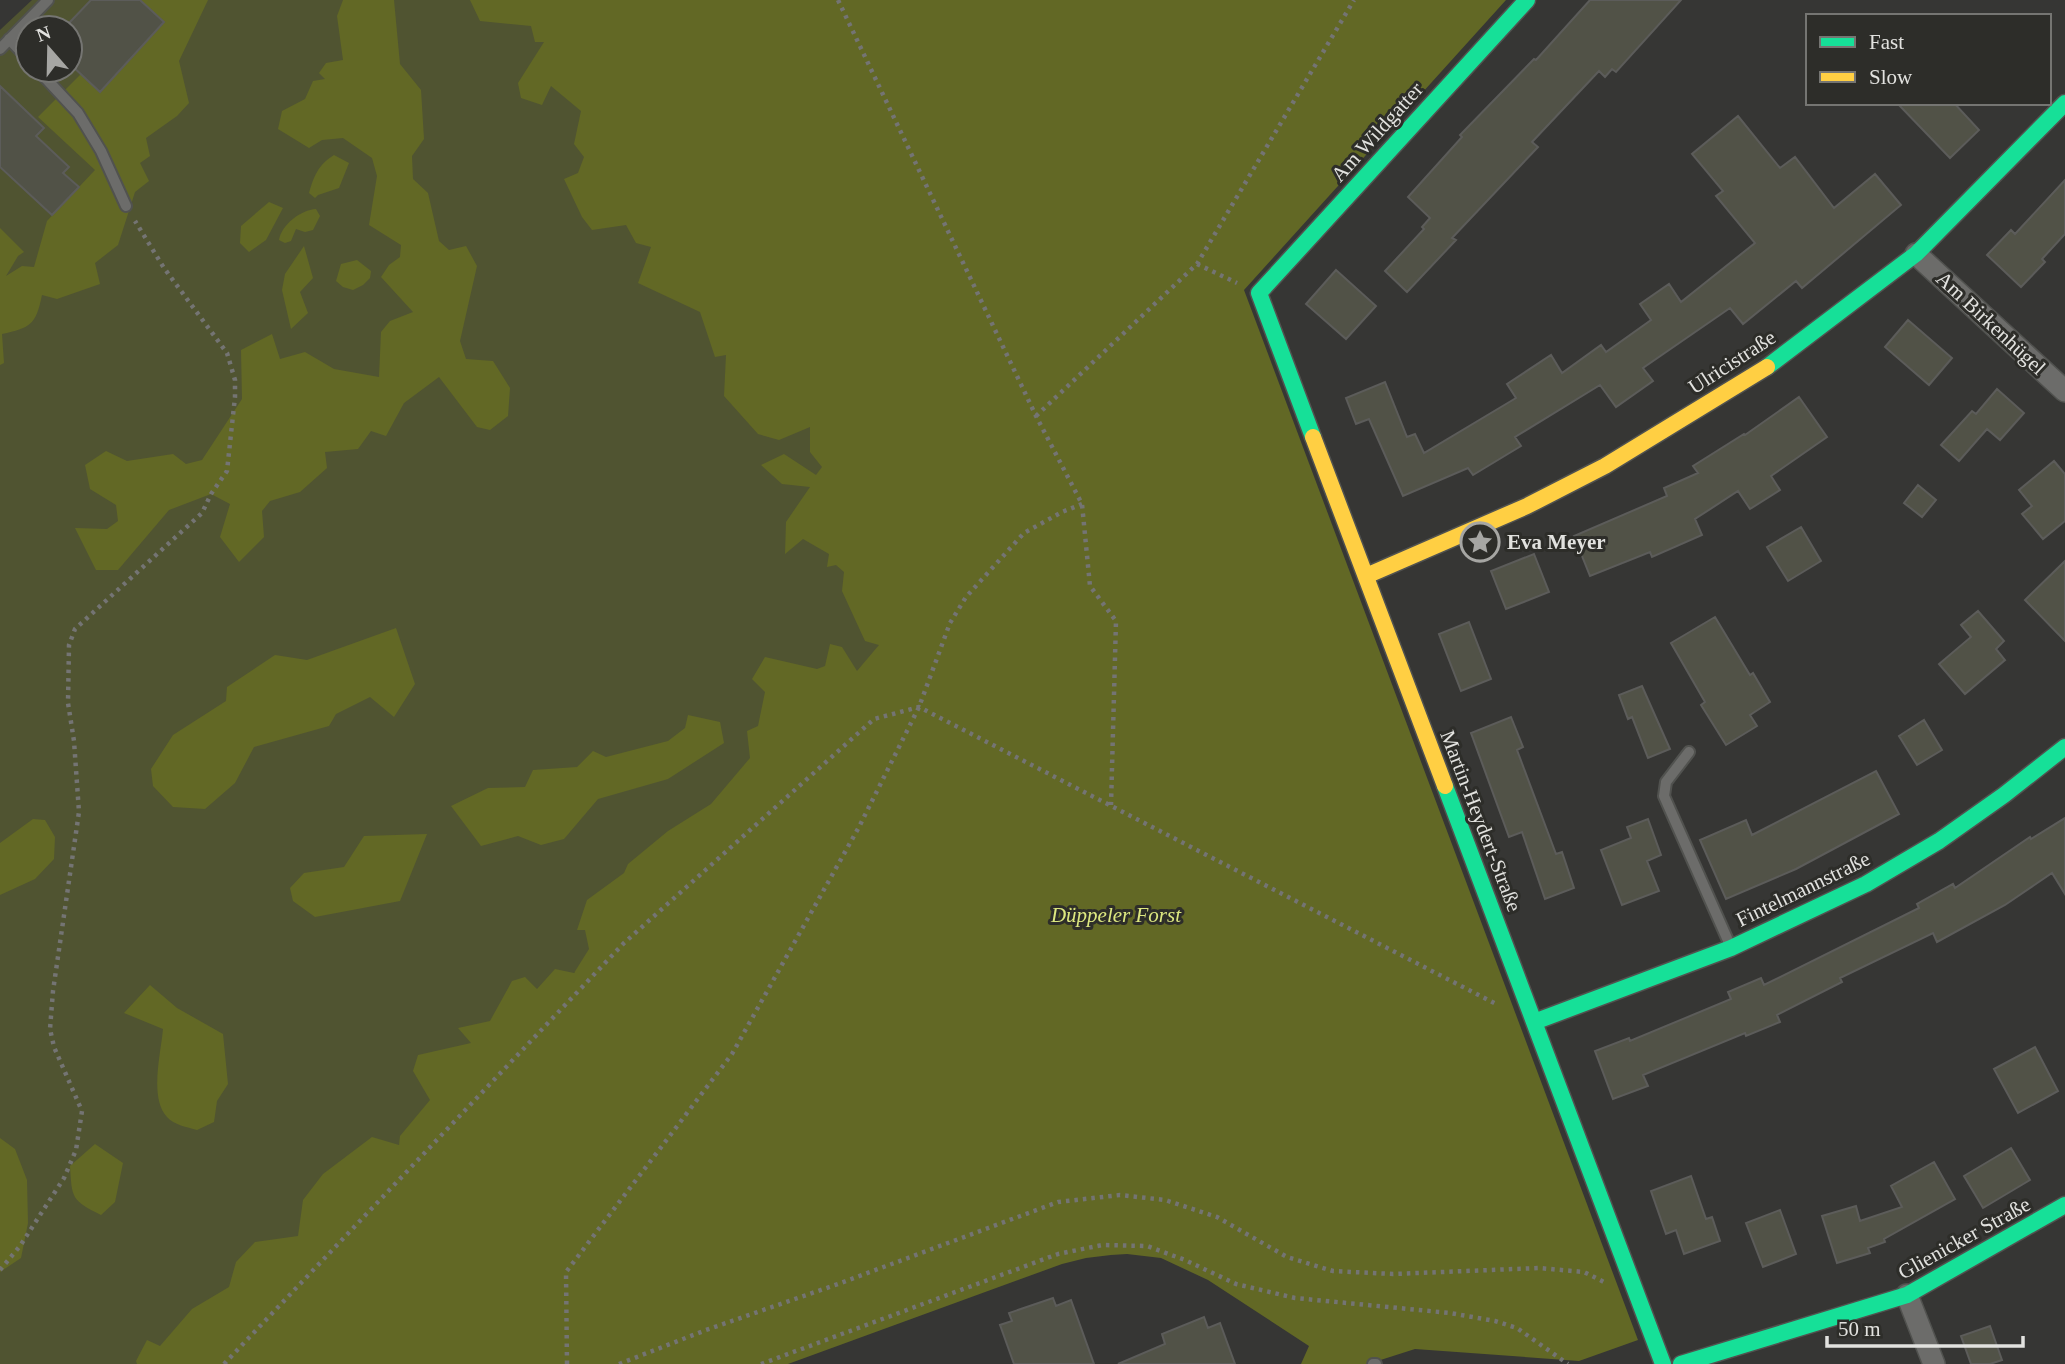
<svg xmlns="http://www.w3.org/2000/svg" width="2065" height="1364" viewBox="0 0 2065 1364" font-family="'Times New Roman',serif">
<rect width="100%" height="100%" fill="#363634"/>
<path fill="#505431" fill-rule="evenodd" d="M32,0H578L927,626L176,1364H0V30ZM28,28H70V70H28Z"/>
<path fill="#626825" d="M140,0H208L179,61L189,103L177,116L146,138L150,156L140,163L149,181L135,192L118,245L95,263L100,284L57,299L42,295C36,325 30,328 2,334L4,363L0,365V228L24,252L18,256L6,276L22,266L34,267L47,221L95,170L38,117L81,74L100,91L164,23Z
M343,0H394L400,64L421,90L424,139L412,156L413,179L428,193L439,241L449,250L466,246L477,266L460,341L466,359L493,361L510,388L508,416L490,430L477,427L439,377L404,403L386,436L371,431L358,449L325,452L327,468L300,492L270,501L262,511L264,537L239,562L220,537L230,504L211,494L169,510L118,570H96L75,528L107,529L118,521L116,505L90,489L85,465L106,451L127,461L173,454L186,464L202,460L242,399L241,350L272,334L280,359L305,352L334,369L379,377L381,332L390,321L413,312L381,277L389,265L400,257L401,245L369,225L377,176L372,158L343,138L322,140L309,148L278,129L282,111L305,99L313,81L325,79L319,73L326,63L343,60L337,16Z
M470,0H1506L1244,290L1638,1340L1579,1361L1415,1349L1368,1364H1301L1309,1346L1208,1280L1161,1258L1127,1254L1111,1255L1086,1258L1062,1264L788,1364H137L136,1361L147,1340L160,1346L192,1309L229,1287L236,1262L255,1242L298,1236L303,1200L323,1174L372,1137L399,1145L400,1136L430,1100L413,1071L418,1055L471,1043L458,1028L490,1021L512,981L525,977L537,989L555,969L574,973L589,949L585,930H577L587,900L624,873L628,864L668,831L711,804L750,758L747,731L758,726L765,692L752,679L765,657L817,669L825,666L830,644L842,647L857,671L879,645L865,641L842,591L844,572L836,565L827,567L829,554L803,539L785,554L786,522L810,487L782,484L761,465L784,454L816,475L822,467L810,452V427L779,440L758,434L724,396L726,355L715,357L700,312L638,283L651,247L636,243L626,225L592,230L582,217L564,179L578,173L584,157L574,144L581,111L551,86L542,105L521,98L518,83L544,42H535L531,26L480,21Z
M334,155L349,163L339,188L318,195L315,198L309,193C314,176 318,165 334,155Z
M269,202L283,208L266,240L249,252L240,243L241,226Z
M316,209L320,216L313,230L305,232L296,229L291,241L285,243L279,240C282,224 301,210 316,209Z
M304,246L313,278L300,292L308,313L291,329L282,290L285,274Z
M357,260L371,271L370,278L363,285L353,290L343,287L336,281L341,264Z
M396,628L415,684L394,717L370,697L336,714L329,726L254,747L235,783L205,809L173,807L153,786L151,769L173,735L226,701L227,687L275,655L307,660Z
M688,715L720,722L724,743L668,779L598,799L564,839L541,845L518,836L481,846L451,806L488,788L525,787L533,770L577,767L593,751L606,757L668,741L685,728Z
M33,819L45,820L55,837L54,859L35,879L0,895V843Z
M427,834L400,901L315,917L293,901L290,888L304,873L344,867L364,836Z
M150,985L177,1008L223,1034L228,1084L217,1101L214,1122L197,1130C187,1127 174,1125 167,1117C149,1098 161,1053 163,1029L124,1013Z
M0,1138L15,1149L27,1180L28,1223L21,1258L0,1272Z
M95,1144L123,1163L115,1202L101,1215C71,1200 72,1198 70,1166Z"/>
<path fill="#515247" stroke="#5c5c5a" stroke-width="2" d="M91,0H140L164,22L100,92L70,64V22Z
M1590,0H1681L1616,72L1612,69L1605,77L1599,71L1532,142L1538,147L1452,238L1456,240L1407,292L1385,271L1424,229L1422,227L1430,218L1408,197L1462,137L1460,135L1534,59L1536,60Z
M0,86L44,128L36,136L69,167L63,173L79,187L52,215L0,167Z
M1897,103H1954L1979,130L1950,158Z
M1738,116L1780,168L1795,157L1834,208L1875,174L1901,205L1802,288L1796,281L1743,324L1730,308L1643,368L1653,381L1616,407L1600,385L1515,437L1521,446L1473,475L1468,468L1403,496L1369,419L1356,424L1346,398L1385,382L1407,437L1415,434L1424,453L1516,398L1507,384L1551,355L1562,373L1601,345L1606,352L1651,320L1640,304L1669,284L1681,302L1755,243L1716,196L1723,191L1692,154Z
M2065,180V234L2042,259L2045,262L2021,287L1987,255L2011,230L2015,234Z
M1336,270L1376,306L1346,339L1306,304Z
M1908,320L1952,358L1929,385L1885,347Z
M1997,389L2024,413L2000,440L1987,429L1959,461L1941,445L1972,411L1976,414Z
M1799,397L1827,437L1771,476L1780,490L1750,509L1738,491L1695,519L1702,535L1652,557L1650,552L1590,576L1574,536L1667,496L1664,488L1698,473L1693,466L1744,434L1745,435Z
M2054,461L2065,474V521L2043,539L2022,514L2032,506L2019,490Z
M1918,485L1936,500L1922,517L1904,503Z
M1801,527L1821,561L1788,581L1767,547Z
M1534,554L1549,592L1506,609L1491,571Z
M2065,561V641L2025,600Z
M1978,611L2004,641L1996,649L2005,660L1965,694L1939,664L1971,637L1961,625Z
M1715,617L1750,675L1753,673L1770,702L1750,715L1757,726L1726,745L1701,705L1705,702L1671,643Z
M1469,622L1491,679L1461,691L1439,634Z
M1642,686L1670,749L1648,758L1632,717L1628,719L1619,695Z
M1511,717L1523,747L1517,750L1556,854L1562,852L1574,888L1545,899L1522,832L1509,837L1471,733Z
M1924,720L1942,750L1917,765L1899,736Z
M1876,771L1899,814L1796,869L1726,899L1700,840L1746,820L1752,835Z
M2065,818V894L2052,873L2005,905L1937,942L1933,933L1840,978L1842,982L1777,1015L1780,1022L1746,1036L1745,1033L1643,1075L1648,1086L1613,1099L1595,1051L1629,1038L1630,1041L1731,999L1728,992L1761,978L1764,985L1919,908L1917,904L1953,884L1955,888L2030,837L2031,839Z
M1648,819L1661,855L1647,861L1659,891L1622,905L1601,850L1631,838L1627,827Z
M2035,1047L2058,1091L2018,1113L1994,1069Z
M2011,1148L2030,1180L1983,1208L1964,1176Z
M1934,1162L1955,1199L1884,1239L1885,1242L1868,1248L1870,1253L1837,1263L1822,1216L1856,1206L1860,1221L1902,1207L1891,1186Z
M1691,1176L1706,1219L1712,1217L1720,1241L1684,1254L1676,1230L1666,1234L1651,1191Z
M1780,1210L1796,1254L1763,1267L1746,1223Z
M1053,1298L1056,1306L1071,1300L1094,1364H1014L1000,1325L1012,1321L1009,1313Z
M1204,1317L1208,1328L1220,1323L1235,1364H1118L1165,1344L1162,1334Z
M1990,1326L2002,1360L1990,1364H1971L1961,1336Z"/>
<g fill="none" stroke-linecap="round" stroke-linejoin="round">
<g stroke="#51524f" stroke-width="14">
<path id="lane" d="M9,39L28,59
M0,49L48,0
M38,70L78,113L101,151L126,206
M1689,752L1666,782L1664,796L1730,945
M1373,1364H1376"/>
</g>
<g stroke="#51524f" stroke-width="24">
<path id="street" d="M1916,254L2065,391
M1907,1295L1934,1364"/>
</g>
<g stroke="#51524f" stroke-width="19">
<path id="fast" d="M1767,367L1916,254L2065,103
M1313,437L1259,293L1527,0
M1445,786L1663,1364
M1534,1022L1731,948L1866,884L1939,841L2004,795L2065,747
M1681,1364L1907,1295L2065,1205"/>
</g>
<g stroke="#51524f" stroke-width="19">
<path id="slow" d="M1313,437L1445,786
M1366,576L1527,506L1605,466L1767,367"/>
</g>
<path stroke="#747473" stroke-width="4.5" stroke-dasharray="3.5 5" stroke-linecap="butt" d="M838,0L1036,416L1082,504L1090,586L1116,621L1111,805
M1197,264L1237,283
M1036,416L1197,264L1354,0
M0,1270L20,1246L64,1178L76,1150L82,1111L54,1047L50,1029L53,991L79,812L74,741L68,703L69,645L75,629L202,513L211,494L227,471L235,397V380L227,353L164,268L135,221
M224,1364L624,943L874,719L919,707L1498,1005
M567,1364L566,1272L732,1054L859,827L919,707L950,623L966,597L1024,533L1062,512L1082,504
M619,1364L706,1330L838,1284L1058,1202L1120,1195L1165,1200L1217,1217L1287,1257L1333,1271L1393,1274L1539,1268L1584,1272L1604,1282
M761,1364L1058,1254L1102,1245L1147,1246L1185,1260L1236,1284L1295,1298L1450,1313L1495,1321L1517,1328L1568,1364"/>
<use href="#lane" stroke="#6c6c6a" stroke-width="10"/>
<use href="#street" stroke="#6c6c6a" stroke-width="21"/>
<use href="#fast" stroke="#16e098" stroke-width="16"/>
<use href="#slow" stroke="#ffcf43" stroke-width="16"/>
</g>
<defs>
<g id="sight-ring" transform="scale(2.0125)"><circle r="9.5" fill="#2d2d29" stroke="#a6a6a3" stroke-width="1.5"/><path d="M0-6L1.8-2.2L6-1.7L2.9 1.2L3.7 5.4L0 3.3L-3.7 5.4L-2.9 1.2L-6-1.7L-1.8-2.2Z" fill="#a6a6a3"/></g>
</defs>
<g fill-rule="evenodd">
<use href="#sight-ring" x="1480" y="542"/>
</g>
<g text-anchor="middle" stroke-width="6" stroke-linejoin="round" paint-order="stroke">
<g font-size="21" fill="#e2e2df" stroke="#2d2d29">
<text transform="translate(1377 132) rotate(-48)" y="7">Am Wildgatter</text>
<text transform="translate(1991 323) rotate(43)" y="7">Am Birkenhügel</text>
<text transform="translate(1732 362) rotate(-33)" y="7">Ulricistraße</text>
<text transform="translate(1481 821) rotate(69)" y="7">Martin-Heydert-Straße</text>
<text transform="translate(1803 889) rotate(-26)" y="7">Fintelmannstraße</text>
<text transform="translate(1964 1238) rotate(-29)" y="7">Glienicker Straße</text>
</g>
<g font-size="21" font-weight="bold" fill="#e2e2df" stroke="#2d2d29" text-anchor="start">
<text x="1507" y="549">Eva Meyer</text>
</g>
<g font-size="21" font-style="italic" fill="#dde880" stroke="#2d2d29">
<text x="1116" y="922">Düppeler Forst</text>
</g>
</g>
<rect x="1806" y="14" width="245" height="91" fill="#2d2d29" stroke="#757572" stroke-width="2"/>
<rect x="1820" y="37" width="35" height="10" fill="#16e098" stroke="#757572" stroke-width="2"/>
<text x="1869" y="49" font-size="21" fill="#e2e2df">Fast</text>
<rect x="1820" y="72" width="35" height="10" fill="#ffcf43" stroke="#757572" stroke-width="2"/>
<text x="1869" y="84" font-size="21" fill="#e2e2df">Slow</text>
<g transform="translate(49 49) rotate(340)"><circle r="33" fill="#2d2d29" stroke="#757572" stroke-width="2"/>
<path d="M0-5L12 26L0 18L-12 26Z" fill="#a6a6a3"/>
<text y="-10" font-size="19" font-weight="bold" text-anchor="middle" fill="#e2e2df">N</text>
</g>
<path d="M1827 1336v10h196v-10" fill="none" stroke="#e2e2df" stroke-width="3.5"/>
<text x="1838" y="1336" font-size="21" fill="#e2e2df" stroke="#2d2d29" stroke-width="5" paint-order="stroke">50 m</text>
</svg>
